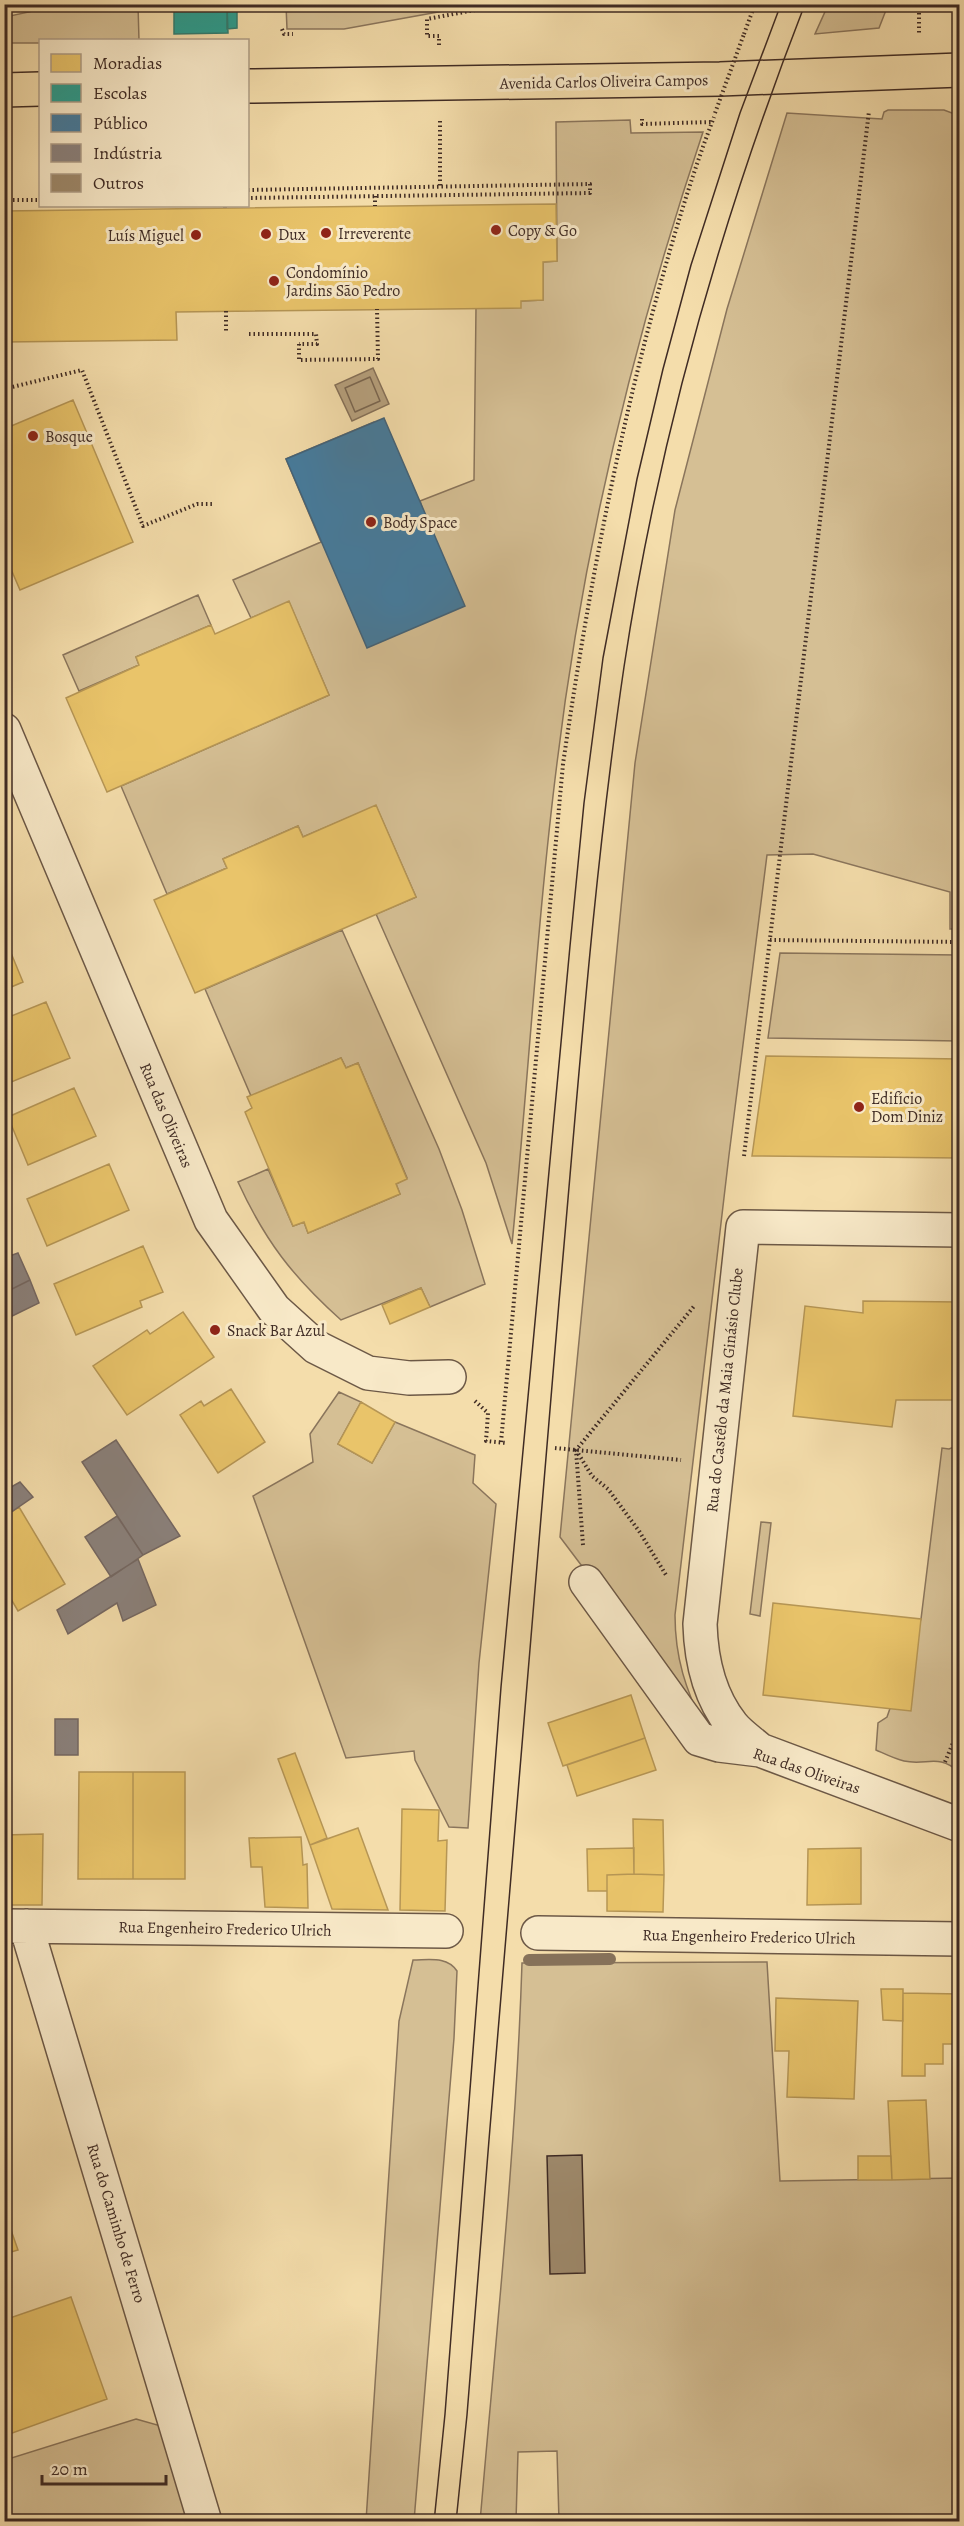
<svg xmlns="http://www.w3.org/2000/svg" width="964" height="2526" viewBox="0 0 964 2526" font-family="Alegreya,serif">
<rect width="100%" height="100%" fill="#f4ddab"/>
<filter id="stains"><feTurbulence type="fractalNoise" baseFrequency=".00333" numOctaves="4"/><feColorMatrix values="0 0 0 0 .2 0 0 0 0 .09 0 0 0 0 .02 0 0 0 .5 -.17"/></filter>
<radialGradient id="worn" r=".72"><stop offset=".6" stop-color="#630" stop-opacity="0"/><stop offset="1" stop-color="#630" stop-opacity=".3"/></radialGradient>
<path fill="#d5bf94" stroke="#8a755c" stroke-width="1.5" d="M61,5H138L139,40H40V43H5V17Z
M286,5V4L477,5L344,29H287Z
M828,5V4L888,5L879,28L815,34Z
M888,110H944L960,116L959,929H950V892L813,854L767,855L729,1155L675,1615C675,1659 686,1689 704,1728L560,1537L635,763L675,510L727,309L787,113L882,119L884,112Z
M630,120L631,133L703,132C634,337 583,548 557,763C537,922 528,1084 512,1244L486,1163L376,914L416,897L376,806L303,837L298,826L223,859L227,868L167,894L121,786L329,695L289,602L251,618L233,580L321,542L286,459L374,422L454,610L420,501L474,480L476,308L521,301L543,300V262L557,261L556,122Z
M198,595L211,625L136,657L139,665L79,691L63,655Z
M342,930L439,1149L462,1210L485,1284L430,1307L421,1288L341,1320C293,1277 265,1241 238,1182L268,1169L293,1226L304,1222L308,1233L400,1194L396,1184L407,1178L358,1063L346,1068L341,1058L251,1096L205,989Z
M780,953L959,955V1041L768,1038Z
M339,1392L361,1402L338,1444L372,1463L395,1422L475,1455L473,1483L496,1504L479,1663L468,1828L449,1827L415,1760L414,1751L346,1758L253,1496L313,1462L310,1434Z
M959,1445V1772C938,1753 927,1766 904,1761C895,1759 885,1754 876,1750L878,1723L887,1717L921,1619L942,1448L949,1449Z
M761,1522L771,1523L760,1616L750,1614Z
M413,1960C429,1960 447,1956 457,1971L454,2038L414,2521H366L399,2021Z
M767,1962L780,2181L959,2178V2521H559L557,2451L518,2452L516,2521L480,2522C496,2335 516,2150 522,1963Z
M136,2419L161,2426L190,2522H5V2460Z"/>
<path fill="#b6a07d" stroke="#867159" stroke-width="1.5" d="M373,368L389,404L352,421L335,385Z"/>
<path fill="#e9c46a" stroke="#b69655" stroke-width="1.5" d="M556,204L557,261L543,262V300L521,301V308L176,312L177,340L4,342V211Z
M73,400L133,542L20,590L4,553V429Z
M289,601L329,695L107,792L66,698L139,665L136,657L211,625L215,634Z
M376,805L416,897L195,993L154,900L227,868L223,859L298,826L303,837Z
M4,936L23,982L4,990Z
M46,1002L70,1058L4,1085V1019Z
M766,1056L960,1059V1158L752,1156Z
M341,1058L346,1068L358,1063L407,1179L396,1184L400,1194L308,1233L304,1222L293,1226L245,1112L252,1108L247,1097Z
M74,1088L96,1136L28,1165L8,1117Z
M109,1164L129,1210L47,1246L27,1199Z
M143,1246L163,1292L140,1301L142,1307L76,1335L54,1284Z
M421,1288L430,1307L390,1324L382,1305Z
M863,1301L960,1302V1400H896L892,1427L793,1416L805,1306L863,1313Z
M183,1312L214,1357L127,1415L93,1366L147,1330L150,1334Z
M231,1389L265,1442L218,1473L180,1415L201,1401L204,1406Z
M361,1402L395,1422L372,1463L338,1444Z
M19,1507L65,1584L18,1611L4,1587V1517Z
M773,1603L921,1619L911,1711L763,1695Z
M631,1695L645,1738L563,1766L548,1723Z
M645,1738L656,1770L577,1796L567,1765Z
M295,1753L327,1838L310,1845L278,1759Z
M79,1772H133V1879H78Z
M133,1772H185V1879H133Z
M402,1809L439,1810L438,1841L447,1840L445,1911L400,1910Z
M633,1819L663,1820L664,1875L634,1874Z
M358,1828L388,1910L332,1909L310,1845Z
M43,1834L42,1905H4V1835Z
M301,1837L303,1865L307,1864L308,1908L265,1907L262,1867H251L249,1838Z
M634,1848V1874L607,1875V1891H588L587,1849Z
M861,1848V1904L807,1905L808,1849Z
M634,1874L664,1875L663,1912L607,1911V1875Z
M881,1989H903V2021L883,2020Z
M903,1993L960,1994L959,2044H943V2064H925V2076H902Z
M776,1998L858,2001L854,2099L787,2097L789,2051H775Z
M926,2100L930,2179L892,2180L888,2101Z
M858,2156H891L892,2180H858Z
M4,2210L18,2250L4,2254Z
M71,2297L107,2399L4,2436V2320Z"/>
<path fill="#2a9d8f" stroke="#307b6f" stroke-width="1.5" d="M174,4H227L228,33L174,34Z
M227,4H237V28L227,29Z"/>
<path fill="#457b9d" stroke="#436379" stroke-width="1.5" d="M384,418L465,606L367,648L286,459Z"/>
<path fill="#8a817c" stroke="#746762" stroke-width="1.5" d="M18,1253L30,1280L4,1293V1258Z
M30,1280L39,1303L4,1320V1293Z
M116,1440L180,1536L143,1555L82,1462Z
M20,1482L33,1497L4,1517V1491Z
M117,1516L143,1555L111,1577L85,1537Z
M138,1559L156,1605L123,1621L117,1603L68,1634L57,1610Z
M55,1719H78V1755H55Z"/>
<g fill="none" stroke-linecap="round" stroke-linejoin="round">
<path stroke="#7a6650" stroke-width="1.5" d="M370,377L380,401L355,412L345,388Z"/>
<path stroke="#867159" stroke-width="12" d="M529,1960L610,1959"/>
</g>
<path fill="#9d886a" stroke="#3f2b24" stroke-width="1.5" d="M582,2155L585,2273L550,2274L547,2156Z"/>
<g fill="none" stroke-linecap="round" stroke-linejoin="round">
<g stroke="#6c5846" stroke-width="36">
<path id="minor" d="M4,730L211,1220L274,1309L316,1347L368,1373L409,1378L449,1377
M586,1582L699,1739L719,1745L760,1750L960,1825
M760,1750C751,1742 739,1734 732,1725C709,1696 701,1659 700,1624L743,1227L960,1230
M7,1926L446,1931
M26,1926L205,2522
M538,1933L960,1939"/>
</g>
<g stroke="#3f2b24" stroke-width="36">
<path id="major" d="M248,86L720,79L960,70
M4,90L40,89"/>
</g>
<path stroke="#3f2b24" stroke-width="4" stroke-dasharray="1.5 3" stroke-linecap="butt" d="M919,4V34
M282,29L284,34H293
M744,34L755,4
M439,45V36H427V19L507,4
M642,119V124L712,122
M440,121V186
M248,190L590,184V193L248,198
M375,196V206
M4,200H40
M225,206V208
M226,311V331
M249,334H316L317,344H299
M299,344V360L378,359L377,309
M4,389L82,370L143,526L197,504H212
M770,940L960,942
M744,1156L869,111
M475,1401L488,1413L486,1441L506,1443
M501,1442L563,764C586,607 614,453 656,300C673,238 691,177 714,117
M555,1448L681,1460
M576,1450L592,1476L608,1489L639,1531L666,1575
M583,1545L576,1450L695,1305
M945,1762L960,1726"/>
<use href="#minor" stroke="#f8e9c8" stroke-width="33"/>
<use href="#major" stroke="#f4ddab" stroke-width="33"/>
<path stroke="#3f2b24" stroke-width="1.5" d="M434,2522L445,2414L501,1687L570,946L584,803L603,658L637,479L663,369L691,265L740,113L781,4
M456,2522L467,2415C497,2044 525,1673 559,1302C578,1090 593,877 624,667C658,441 722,217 805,4"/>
<path stroke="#3f2b24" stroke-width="4" stroke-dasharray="1.5 3" stroke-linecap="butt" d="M715,113L744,34"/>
</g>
<g fill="#8f2418" stroke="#f8e9c8" stroke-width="2">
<circle cx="496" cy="230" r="6"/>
<circle cx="326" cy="233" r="6"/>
<circle cx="266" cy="234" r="6"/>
<circle cx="196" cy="235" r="6"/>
<circle cx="274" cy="281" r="6"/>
<circle cx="33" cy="436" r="6"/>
<circle cx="371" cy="522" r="6"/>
<circle cx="859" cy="1107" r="6"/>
<circle cx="215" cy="1330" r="6"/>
</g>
<g text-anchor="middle" stroke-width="6" stroke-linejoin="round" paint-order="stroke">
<g font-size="16" fill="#3f2b24" stroke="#f8e9c8">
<text transform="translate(604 81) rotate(-1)" y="6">Avenida Carlos Oliveira Campos</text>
<text transform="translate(167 1115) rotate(67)" y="6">Rua das Oliveiras</text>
<text transform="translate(724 1390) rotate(-84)" y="6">Rua do Castêlo da Maia Ginásio Clube</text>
<text transform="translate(807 1770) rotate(19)" y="6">Rua das Oliveiras</text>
<text transform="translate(225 1928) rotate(1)" y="6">Rua Engenheiro Frederico Ulrich</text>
<text transform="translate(749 1936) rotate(1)" y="6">Rua Engenheiro Frederico Ulrich</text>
<text transform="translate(117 2223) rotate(73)" y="6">Rua do Caminho de Ferro</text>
</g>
<g font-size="16" fill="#3f2b24" stroke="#f8e9c8" text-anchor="start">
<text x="508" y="236">Copy &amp; Go</text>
<text x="338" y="239">Irreverente</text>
<text x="278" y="240">Dux</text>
<text x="184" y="241" text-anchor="end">Luís Miguel</text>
<text x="286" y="278">Condomínio<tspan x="286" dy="18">Jardins São Pedro</tspan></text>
<text x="45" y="442">Bosque</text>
<text x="383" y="528">Body Space</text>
<text x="871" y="1104">Edifício<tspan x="871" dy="18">Dom Diniz</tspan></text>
<text x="227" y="1336">Snack Bar Azul</text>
</g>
</g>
<rect width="964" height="2526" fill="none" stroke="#f4ddab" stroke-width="24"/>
<rect x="6" y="6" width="952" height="2514" fill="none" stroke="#3f2b24" stroke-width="3"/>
<rect x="12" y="12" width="940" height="2502" fill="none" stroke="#3f2b24" stroke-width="1.5"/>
<rect x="39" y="39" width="210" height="168" fill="#f8e9c8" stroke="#ae9d86" stroke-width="1.5"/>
<rect x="51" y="54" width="30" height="18" fill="#e9c46a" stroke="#ae9d86" stroke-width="1.5"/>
<text x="93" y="69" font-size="18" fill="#3f2b24">Moradias</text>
<rect x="51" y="84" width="30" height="18" fill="#2a9d8f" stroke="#ae9d86" stroke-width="1.5"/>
<text x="93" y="99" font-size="18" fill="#3f2b24">Escolas</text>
<rect x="51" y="114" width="30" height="18" fill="#457b9d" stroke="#ae9d86" stroke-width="1.5"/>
<text x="93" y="129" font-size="18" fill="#3f2b24">Público</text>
<rect x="51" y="144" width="30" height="18" fill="#8a817c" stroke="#ae9d86" stroke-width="1.5"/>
<text x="93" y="159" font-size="18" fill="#3f2b24">Indústria</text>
<rect x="51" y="174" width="30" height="18" fill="#9d886a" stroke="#ae9d86" stroke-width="1.5"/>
<text x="93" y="189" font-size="18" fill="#3f2b24">Outros</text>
<path d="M42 2475v9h124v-9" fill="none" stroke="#3f2b24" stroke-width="3"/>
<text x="51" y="2475" font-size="18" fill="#3f2b24" stroke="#f8e9c8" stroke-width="4.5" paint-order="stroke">20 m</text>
<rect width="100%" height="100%" filter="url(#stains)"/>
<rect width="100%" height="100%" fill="url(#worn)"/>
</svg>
